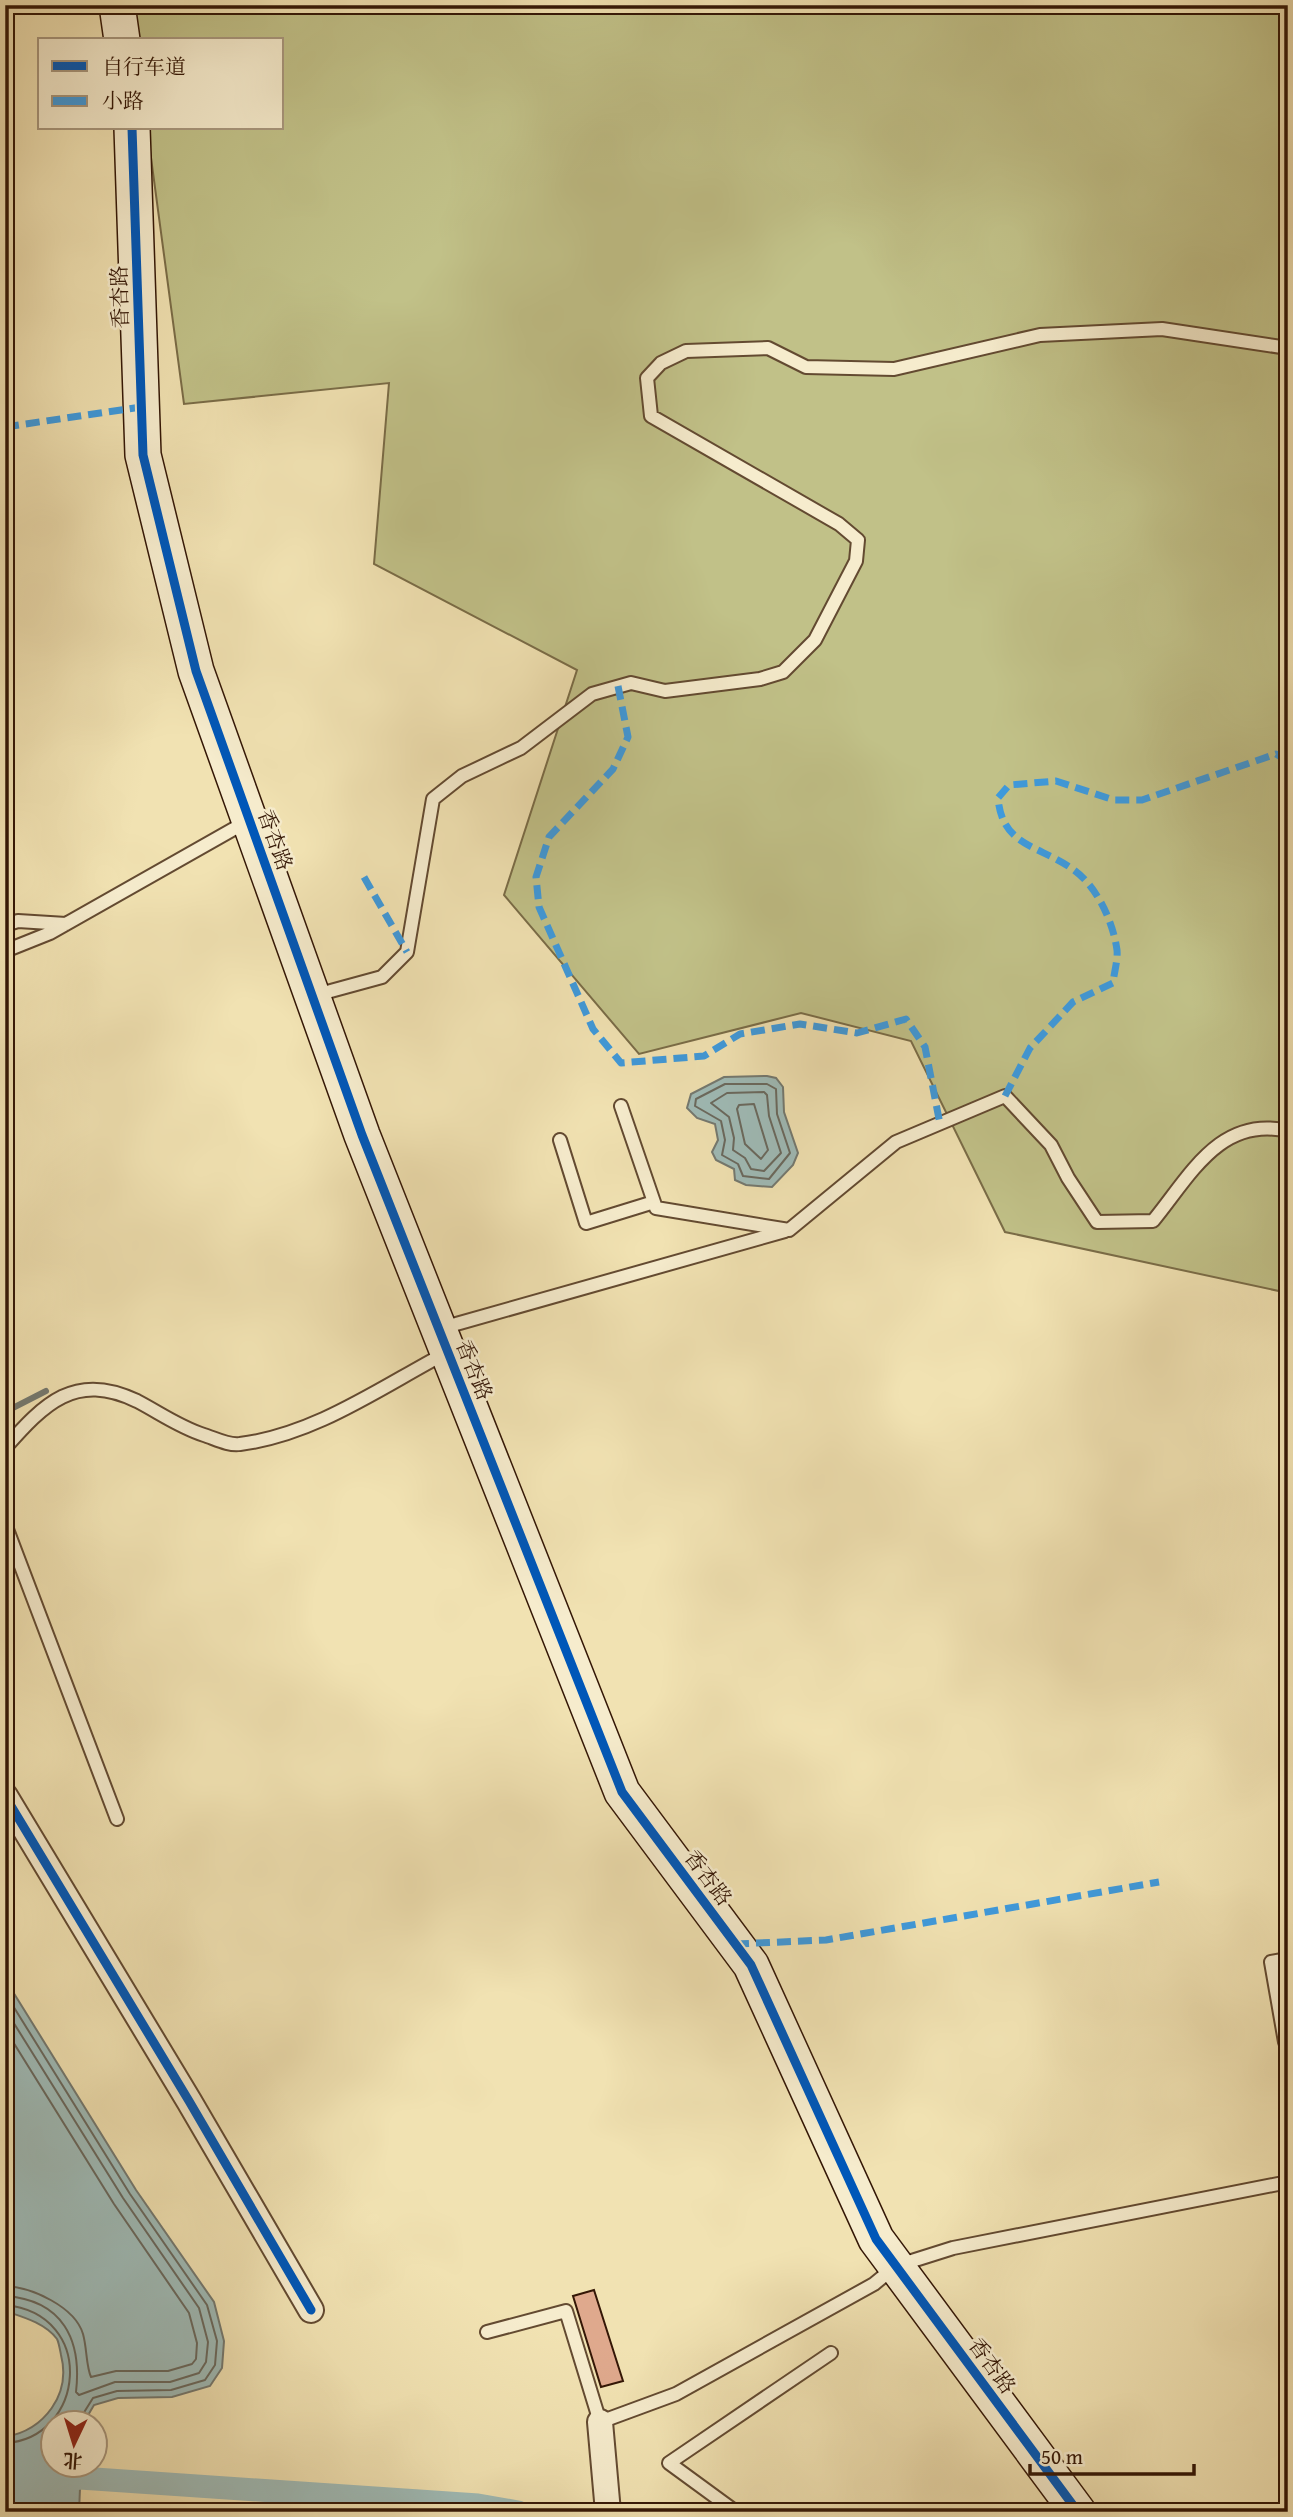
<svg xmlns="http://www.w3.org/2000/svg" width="1293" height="2517" viewBox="0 0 1293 2517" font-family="'Gentium Book Plus','Noto Serif SC',serif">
<rect width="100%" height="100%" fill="#f1e2b2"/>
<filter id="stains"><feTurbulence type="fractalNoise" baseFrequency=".00286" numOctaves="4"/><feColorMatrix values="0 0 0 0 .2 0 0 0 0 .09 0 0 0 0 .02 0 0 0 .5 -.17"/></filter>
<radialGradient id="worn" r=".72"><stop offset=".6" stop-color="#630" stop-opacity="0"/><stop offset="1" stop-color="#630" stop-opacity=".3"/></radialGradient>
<path fill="#c1c188" stroke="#7a6c47" stroke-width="2" d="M131,5H1288V1293L1005,1232L911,1041L801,1013L639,1054L504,895L577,670L374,564L389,383L184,404L147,128H282V40H136Z"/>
<path fill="#9fbbb7" stroke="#747970" stroke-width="2" d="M767,1076L776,1078L783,1087L784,1112L798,1153L793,1165L772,1187L746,1185L735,1180L734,1169L716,1160L712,1152L718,1140L715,1124L697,1118L687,1108L691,1094L724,1077Z
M5,1979L136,2190L214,2302L224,2341L222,2368L210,2386L172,2397L118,2398L94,2405L84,2422H52V2464L81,2465L79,2512H5V2437C45,2430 71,2394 61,2355C60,2350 59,2343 57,2339C45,2323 23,2317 5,2311Z"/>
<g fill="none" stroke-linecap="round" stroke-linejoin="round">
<path stroke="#6a695e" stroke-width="2" d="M725,1084H767L776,1089L777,1114L790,1153L769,1179L743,1176L738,1164L722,1155L725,1140L721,1121L695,1106L696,1099Z
M764,1092L767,1095L769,1116L781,1153L764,1171L751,1169L745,1158L733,1150L734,1138L729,1117L711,1103L727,1093Z
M754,1104L768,1150L761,1159L745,1144L737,1109L739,1105Z
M5,1993L130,2194L207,2305L217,2341L215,2365L205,2380L171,2390L117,2391L93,2398L78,2422
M5,2009L123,2198L199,2308L208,2342L206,2362L199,2373L170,2382H115L79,2395L76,2392C82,2340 63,2300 5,2296
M5,2029L114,2204L189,2313L197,2343L196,2359L192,2364L168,2371H116L91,2377C86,2366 87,2348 83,2334C75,2307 32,2287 5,2286
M5,2305C98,2314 85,2439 5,2443"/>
<path stroke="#747970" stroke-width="6" d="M5,1412L46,1391"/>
<path stroke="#9fbbb7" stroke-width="23" d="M5,2489L80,2478L478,2505L518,2512"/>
</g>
<path fill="#dfa98d" stroke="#341706" stroke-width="2" d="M594,2290L623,2381L601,2387L573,2296Z"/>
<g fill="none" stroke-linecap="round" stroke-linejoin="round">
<g stroke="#634a31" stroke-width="16">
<path id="lane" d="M5,925L18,921L66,924
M5,951L50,933L246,822
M316,995L382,977L407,952L433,799L462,776L521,748L592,694L631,683L665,691L760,679L783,672L815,640L856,561L858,540L839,524L651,416L647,378L661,363L686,351L768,348L806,367L894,369L1040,335L1162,329L1288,348
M621,1106L656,1208L789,1230L896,1142L1005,1096L1051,1145L1068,1178L1097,1222L1153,1221C1190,1176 1220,1115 1288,1131
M560,1140L586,1223L654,1202
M442,1328L785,1231
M5,1448C44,1404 75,1371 137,1401C160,1413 179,1427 204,1435C214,1438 229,1446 240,1444C314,1435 380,1388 444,1354
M5,1524L117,1819
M1288,1959L1271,1962L1285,2042H1288
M487,2332L566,2311L600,2422L676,2394L874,2284L896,2266L953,2248L1288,2182
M736,2512L669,2463L831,2353"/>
</g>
<g stroke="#634a31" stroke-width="28">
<path id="street" d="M5,1796L189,2101L311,2310
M600,2422L608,2512"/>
</g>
<g stroke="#341706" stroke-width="38">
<path id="secondary" d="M117,5L122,40
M132,128L143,455L196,671L362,1135L622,1792L751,1965L876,2239L1078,2512"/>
</g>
<use href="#lane" stroke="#f6eccd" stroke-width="12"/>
<use href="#street" stroke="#f6eccd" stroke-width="24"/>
<use href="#secondary" stroke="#f6eccd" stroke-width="35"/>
<path stroke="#3e9add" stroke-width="7" stroke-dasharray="14 7" stroke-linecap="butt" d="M5,427L141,407
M618,686L628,737L613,769L549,837L536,877L539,907L593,1029L621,1063L704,1056L740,1034L800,1024L857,1033L906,1019L925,1047L940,1124
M364,877L407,952
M1005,1096L1030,1048L1073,1002L1113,983C1114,973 1118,960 1117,950C1113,921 1096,884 1071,868C1038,845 1002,846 998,798L1009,785L1056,781L1114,800H1142L1276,754L1288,761
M735,1944L826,1940L1159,1882"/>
<g stroke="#f6eccd" stroke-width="13">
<path id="cycleway" d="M132,128L143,455L196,671L362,1135L622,1792L751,1965L876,2239L1078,2512
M5,1796L189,2101L311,2310"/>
</g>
<use href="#cycleway" stroke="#0057b8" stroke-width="9"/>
</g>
<g text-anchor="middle" stroke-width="5" stroke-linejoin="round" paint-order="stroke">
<g font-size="21" fill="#341706" stroke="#f6eccd">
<text transform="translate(120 297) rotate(-92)" y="7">香杏路</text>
<text transform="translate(275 840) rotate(70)" y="7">香杏路</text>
<text transform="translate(474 1370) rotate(68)" y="7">香杏路</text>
<text transform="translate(708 1878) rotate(53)" y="7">香杏路</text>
<text transform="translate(992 2366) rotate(54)" y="7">香杏路</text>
</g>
</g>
<rect width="1293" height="2517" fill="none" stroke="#f1e2b2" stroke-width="28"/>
<rect x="7" y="7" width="1279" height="2503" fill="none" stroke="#341706" stroke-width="3.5"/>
<rect x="14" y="14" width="1265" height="2489" fill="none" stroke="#341706" stroke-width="2"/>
<rect x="38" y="38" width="245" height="91" fill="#f6eccd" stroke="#a8977d" stroke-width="2"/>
<rect x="52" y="61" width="35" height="10" fill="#0057b8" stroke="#a8977d" stroke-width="2"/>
<text x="102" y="74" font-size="21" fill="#341706">自行车道</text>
<rect x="52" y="96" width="35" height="10" fill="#3e9add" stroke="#a8977d" stroke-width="2"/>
<text x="102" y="108" font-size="21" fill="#341706">小路</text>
<g transform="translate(74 2444) rotate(184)"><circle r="33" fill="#f6eccd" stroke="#a8977d" stroke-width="2"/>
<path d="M0-5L12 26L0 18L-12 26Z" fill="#8f2418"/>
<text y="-10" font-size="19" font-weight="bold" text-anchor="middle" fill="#341706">北</text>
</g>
<path d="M1030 2464v10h164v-10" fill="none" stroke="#341706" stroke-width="3.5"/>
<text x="1041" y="2464" font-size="21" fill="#341706" stroke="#f6eccd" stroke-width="5" paint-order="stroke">50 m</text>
<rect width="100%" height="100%" filter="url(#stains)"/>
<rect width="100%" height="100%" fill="url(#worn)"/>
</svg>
